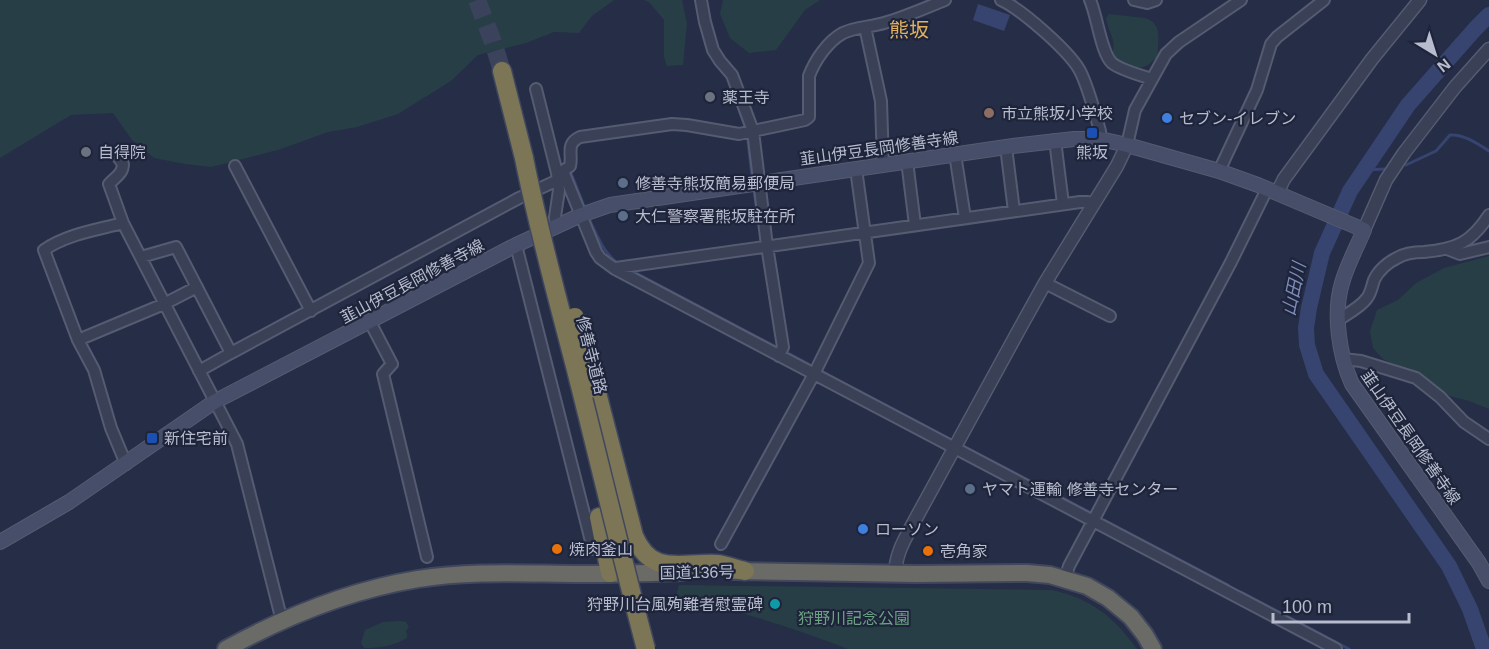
<svg xmlns="http://www.w3.org/2000/svg" width="1489" height="649" viewBox="0 0 1489 649" font-family="Arial,'Noto Sans JP',sans-serif">
<rect width="100%" height="100%" fill="#252d47"/>
<path fill="#273e47" d="M0,0H614L592,16L579,33L554,32L526,43L478,55L451,81L398,114L357,127L328,132L281,149L247,158L211,167L185,164L154,158L132,140L113,113L71,115L0,158Z
M644,0H682L687,24L683,65L667,66L664,57V20L649,2Z
M723,0H820L805,10L776,50L749,53L730,38L720,14Z
M1109,14L1145,18C1164,24 1157,40 1158,56C1138,77 1137,64 1116,60L1112,54C1117,38 1108,33 1106,18Z
M1489,256V409L1469,401L1446,395L1421,378L1383,359L1373,348L1370,331L1377,310L1398,300L1416,283L1444,268Z
M679,585L1052,590C1092,599 1114,617 1137,649H848C792,627 735,610 676,596Z
M399,621L406,622L409,627L406,631L407,634V638C393,646 380,648 364,648L361,643L365,630L383,622Z"/>
<path fill="#37446f" d="M978,4L1010,15L1004,31L973,20Z"/>
<g fill="none" stroke-linecap="round" stroke-linejoin="round">
<path stroke="#37446f" stroke-width="3" d="M730,85L745,126
M748,141L752,176
M1406,165L1436,151L1450,135C1464,134 1478,144 1489,151
M1365,170L1385,169
M571,173L584,206
M754,190L758,218
M589,219C597,235 602,250 616,262
M634,272L778,348
M786,352L812,366
M821,371L950,439
M965,447L1091,513
M1102,519L1228,585
M1241,592L1349,649"/>
<path stroke="#37446f" stroke-width="16" d="M1484,649L1470,609L1449,566L1316,374L1307,345L1306,328L1309,308L1322,253L1350,191L1408,105L1475,29L1489,15"/>
<path stroke="#3b425b" stroke-width="18" stroke-dasharray="18 9" stroke-linecap="butt" d="M477,0L493,42L502,71"/>
<g stroke="#555b70" stroke-width="14">
<path id="minor" d="M701,0L705,22L713,50L720,61L732,75L753,131L767,246L783,347L779,356
M1001,0C1021,9 1072,53 1081,73C1089,90 1095,113 1100,131V139
M1090,0C1097,15 1101,53 1112,63C1119,69 1142,76 1152,79
M1134,0L1147,3L1156,0
M865,27L881,101L883,165
M536,89L557,173L559,190L555,217L556,227
M1055,140L1063,204
M1127,145L1135,110L1166,54L1179,42L1241,0
M1006,147L1014,211
M955,154L965,218
M118,157L123,164C123,174 115,177 109,184L123,223L237,444L282,621
M907,161L915,225
M235,166L311,311
M563,171L596,252L600,258L615,269L1336,649
M1219,171L1257,90L1271,44L1277,37L1324,0
M557,173L563,171L570,166C573,154 565,144 580,137L672,124L687,125L739,134L805,120L809,117V76C815,60 828,41 843,33C855,27 871,27 884,23C905,17 925,8 945,0
M123,223C97,230 67,234 44,250L78,340L94,370L111,428L126,464
M516,245L593,549
M1447,249L1460,254L1489,247
M141,257L176,247L231,353L519,198L558,180
M616,268L1080,202H1088L1093,204
M1045,283L1110,316
M1338,320C1347,314 1361,307 1367,298C1371,293 1372,286 1374,280C1378,271 1388,262 1397,258C1405,253 1415,252 1424,252C1456,249 1471,243 1489,215
M370,322L392,364L383,374L427,557
M78,340L164,304L197,287
M1343,359L1361,361L1416,378L1440,397L1464,422L1489,439
M199,371L231,353
M721,544L814,374L869,263L856,169
M1065,579L1069,566L1231,262L1267,189"/>
</g>
<g stroke="#555b70" stroke-width="15">
<path id="tertiary" d="M1277,193L1284,179L1372,59L1420,0
M1364,230L1386,180L1404,153L1455,87L1489,49
M895,574C896,552 905,539 915,520L1020,328L1045,283L1117,166L1127,145"/>
</g>
<g stroke="#555b70" stroke-width="16">
<path id="secondary" d="M0,542L69,502L214,402L516,245L581,215L610,205L1013,146L1074,139H1100L1127,145L1219,171L1258,185L1364,230C1357,247 1347,265 1342,283C1333,313 1339,355 1352,384L1479,563L1489,581"/>
</g>
<g stroke="#41485d" stroke-width="20">
<path id="trunk" d="M733,571L916,574L1027,573L1050,575L1087,586L1108,598L1131,617L1145,635L1153,649
M226,649C286,616 350,590 418,579C473,570 528,574 583,574C616,574 650,573 683,572"/>
</g>
<g stroke="#41485d" stroke-width="21">
<path id="motorway" d="M502,71L524,158
M596,389L634,536C652,577 680,562 717,564C726,565 736,569 745,571
M599,517L610,573"/>
</g>
<use href="#minor" stroke="#3a4056" stroke-width="10"/>
<use href="#tertiary" stroke="#3a4056" stroke-width="12"/>
<use href="#secondary" stroke="#474e69" stroke-width="14"/>
<use href="#trunk" stroke="#6a6a66" stroke-width="16"/>
<use href="#motorway" stroke="#7c7556" stroke-width="18"/>
<g stroke="#41485d" stroke-width="21" stroke-linecap="butt">
<path id="motorway-bridge" d="M524,158C538,228 557,297 575,366C599,460 621,555 646,649
M575,317L596,389"/>
</g>
<use href="#motorway-bridge" stroke="#7c7556" stroke-width="18"/>
</g>
<g fill="#6b7280" stroke="#1e253b" stroke-width="2">
<circle cx="710" cy="97" r="6"/>
<circle cx="86" cy="152" r="6"/>
</g>
<circle fill="#8d6e63" stroke="#1e253b" stroke-width="2" cx="989" cy="113" r="6"/>
<g fill="#3f7fe0" stroke="#1e253b" stroke-width="2">
<circle cx="1167" cy="118" r="6"/>
<circle cx="863" cy="529" r="6"/>
</g>
<g fill="#1a4fb4" stroke="#1e253b" stroke-width="2">
<rect x="1086" y="127" width="12" height="12" rx="3"/>
<rect x="146" y="432" width="12" height="12" rx="3"/>
</g>
<g fill="#5c6f8a" stroke="#1e253b" stroke-width="2">
<circle cx="623" cy="183" r="6"/>
<circle cx="623" cy="216" r="6"/>
<circle cx="970" cy="489" r="6"/>
</g>
<g fill="#e8710a" stroke="#1e253b" stroke-width="2">
<circle cx="557" cy="549" r="6"/>
<circle cx="928" cy="551" r="6"/>
</g>
<circle fill="#0f9aa8" stroke="#1e253b" stroke-width="2" cx="775" cy="604" r="6"/>
<g text-anchor="middle" stroke-width="4.5" stroke-linejoin="round" paint-order="stroke">
<g font-size="16" fill="#b8bccf" stroke="#1e253b" text-anchor="start">
<text x="722" y="103">薬王寺</text>
<text x="1001" y="119">市立熊坂小学校</text>
<text x="1179" y="124">セブン-イレブン</text>
<text x="98" y="158">自得院</text>
<text x="1092" y="158" text-anchor="middle">熊坂</text>
<text x="635" y="189">修善寺熊坂簡易郵便局</text>
<text x="635" y="222">大仁警察署熊坂駐在所</text>
<text x="164" y="444">新住宅前</text>
<text x="982" y="495">ヤマト運輸 修善寺センター</text>
<text x="875" y="535">ローソン</text>
<text x="569" y="555">焼肉釜山</text>
<text x="940" y="557">壱角家</text>
<text x="763" y="610" text-anchor="end">狩野川台風殉難者慰霊碑</text>
</g>
<g font-size="16" fill="#b8bccf" stroke="#1e253b">
<text transform="translate(879 148) rotate(-8)" y="6">韮山伊豆長岡修善寺線</text>
<text transform="translate(412 281) rotate(-28)" y="6">韮山伊豆長岡修善寺線</text>
<text transform="translate(592 355) rotate(76)" y="6">修善寺道路</text>
<text transform="translate(1411 437) rotate(55)" y="6">韮山伊豆長岡修善寺線</text>
<text transform="translate(697 572) rotate(-1)" y="6">国道136号</text>
</g>
<g font-size="16" fill="#6ca283" stroke="#1e253b">
<text x="854" y="624">狩野川記念公園</text>
</g>
<g font-size="18" font-style="italic" fill="#7c8bb9" stroke="#1e253b">
<text transform="translate(1294 289) rotate(-78)" y="6">山田川</text>
</g>
<g font-size="20" fill="#e1b060" stroke="#1e253b">
<text x="909" y="37">熊坂</text>
</g>
</g>
<g transform="translate(1435 54) rotate(142)" stroke="#1e253b" stroke-width="4.5" paint-order="stroke">
<path d="M0-4.5L10 22L0 15L-10 22Z" fill="#b8bccf"/>
<text y="-9" font-size="16" font-weight="bold" text-anchor="middle" fill="#b8bccf">N</text>
</g>
<path d="M1273 613v9h136v-9" fill="none" stroke="#b8bccf" stroke-width="3"/>
<text x="1282" y="613" font-size="18" fill="#b8bccf" stroke="#1e253b" stroke-width="4.5" paint-order="stroke">100 m</text>
</svg>
